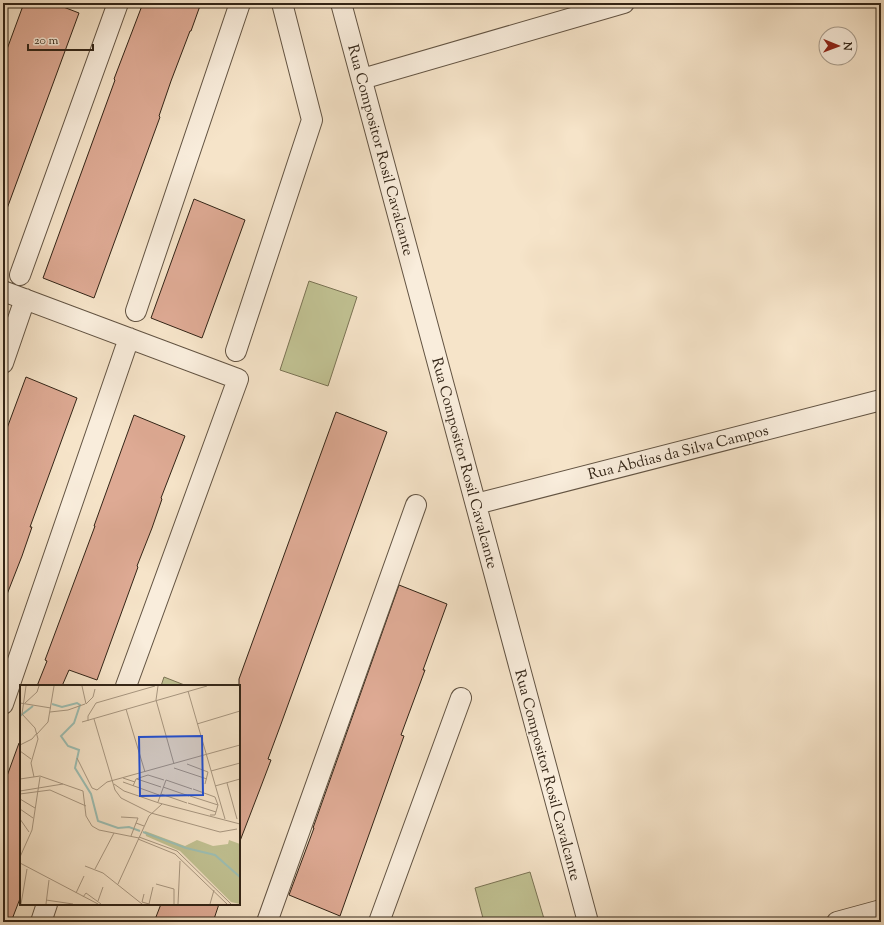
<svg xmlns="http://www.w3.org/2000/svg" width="884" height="925" viewBox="0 0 884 925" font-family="'Sorts Mill Goudy',serif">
<rect width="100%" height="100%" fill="#f6e4c9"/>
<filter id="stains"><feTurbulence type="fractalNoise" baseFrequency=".005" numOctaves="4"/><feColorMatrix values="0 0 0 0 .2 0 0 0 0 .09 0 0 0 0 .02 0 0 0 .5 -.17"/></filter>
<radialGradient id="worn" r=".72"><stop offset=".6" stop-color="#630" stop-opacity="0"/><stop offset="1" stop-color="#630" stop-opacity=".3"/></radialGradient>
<path fill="#c1c293" stroke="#7a7354" d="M309,281L357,297L328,386L280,370Z
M164,677L187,686H161Z
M530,872L545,922H484L475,888Z"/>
<path fill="#deaa94" stroke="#322416" d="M24,3H53L79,13L5,214H3V60Z
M143,3H201L191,31H190L171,81L159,116L160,117L94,298L43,278L115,80L114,79Z
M194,199L245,220L202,338L151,318Z
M26,377L77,398L30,527H32L22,556L4,602L3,601V439Z
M336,412L387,432L281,724L268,759L271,760L260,789L240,841L239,840V679Z
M134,415L185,436L161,498L162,499L152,528L137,566L138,567L97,680L69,670L62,686H37L47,661L45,660L95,526H94Z
M399,585L447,604L423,670H425L401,735L404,736L340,916L289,895L314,828H313Z
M19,743H21V896L11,922H3V787Z
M161,904H219L213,922H154Z"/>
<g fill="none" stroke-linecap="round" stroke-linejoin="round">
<g stroke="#635443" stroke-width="22">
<path id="minor" d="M341,3L588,922
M362,79L624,3
M20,275L118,3
M3,291L238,379L126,686
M136,311L240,3
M236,351L312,120L282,3
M3,363L25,299
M476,504L881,400
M3,704L129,338
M41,922L47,904
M267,922L416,505
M379,922L461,698
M837,922L881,910"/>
</g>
<use href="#minor" stroke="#f9eddc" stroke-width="20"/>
</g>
<g text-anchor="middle" stroke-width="3.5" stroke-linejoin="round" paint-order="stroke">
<g font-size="15" fill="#322416" stroke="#f9eddc">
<text transform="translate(381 150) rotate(75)" y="5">Rua Compositor Rosil Cavalcante</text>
<text transform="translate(678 452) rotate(-14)" y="5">Rua Abdias da Silva Campos</text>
<text transform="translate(465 463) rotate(75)" y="5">Rua Compositor Rosil Cavalcante</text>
<text transform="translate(548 775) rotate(75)" y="5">Rua Compositor Rosil Cavalcante</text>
</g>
</g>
<g transform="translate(20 685)">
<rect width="220" height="220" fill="#f6e4c9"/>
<path d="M125,146L165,161L177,155L193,161L208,159L209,155L220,159V219L211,217L160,166L126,151Z" fill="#c1c293"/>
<path fill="none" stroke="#9dbfb4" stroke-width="2" d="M32,19L42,22L57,18L60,20L54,38L41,51L48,61L59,65L55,83L71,109L78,136L98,143L109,142L120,146M0,31L13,21M123,147L166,163L195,170L220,192"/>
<path fill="none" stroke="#a89781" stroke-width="1" d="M6,1L2,29L15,43L18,54L11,78L14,92M62,1L66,19L73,12L75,4M138,1L136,15L154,79M168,6L205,134M0,18L31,23M5,18L17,7L19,1M76,18L135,1M106,24L125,87M30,27L48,25L65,19M74,34L95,105L101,113L131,128L200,147L217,144M68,36V31L76,18M62,37L187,1M177,39L220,26M17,49L28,37L34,1M0,60L12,54L17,48M0,66L11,74M57,73L72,103L77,105L87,97L220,60M167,79L188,87L185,99M154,83L187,94M191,86L220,78M103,93L115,97M0,94L20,91L63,106L66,131L72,141L79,145L119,153M117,94L141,102M103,97L139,110M207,98L217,134M94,99L104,106L139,118L220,139M113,101L116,94L128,90L144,95M195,101L220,94M143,102L169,111M173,104L195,112L198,120L195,130H190M0,106L43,99M0,109L30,105L66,121M141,109L167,118M170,111L198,120M0,114L15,123M138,117L146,95L172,104M168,118L196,127M0,124L13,133M101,132L118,133L116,138M0,134L9,147M111,151L116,138L124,141M119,152L157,166L211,219M118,154L155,169L207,219M0,172L12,145L20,92M0,178L78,219M65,181L83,188L122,219M75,184L94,148M98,199L129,131L142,119M136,199L154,204V219M56,208L64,191M124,209L122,217L129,219L133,202M63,212L66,208L81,219M26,215L53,219M78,216L83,202M1,219L7,184M26,219L29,195M158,219L160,176M190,219L194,205"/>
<path fill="#1d4ed8" fill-opacity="0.15" stroke="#1d4ed8" stroke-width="2" d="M182,51L183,110L120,111L119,52Z"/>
<rect width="220" height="220" fill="none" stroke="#322416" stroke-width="2"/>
</g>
<rect width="884" height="925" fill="none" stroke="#f6e4c9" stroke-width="16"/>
<rect x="4" y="4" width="876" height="917" fill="none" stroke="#322416" stroke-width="2"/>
<rect x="8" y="8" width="868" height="909" fill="none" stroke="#322416"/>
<g transform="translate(838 46) rotate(91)"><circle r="19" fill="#f9eddc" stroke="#a99d8d"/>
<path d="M0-3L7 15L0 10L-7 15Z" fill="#8f2418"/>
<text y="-6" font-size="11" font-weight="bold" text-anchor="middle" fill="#322416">N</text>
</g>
<path d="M28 44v6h65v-6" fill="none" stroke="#322416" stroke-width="2"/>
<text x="34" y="44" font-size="12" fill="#322416" stroke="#f9eddc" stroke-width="3" paint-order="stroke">20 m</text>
<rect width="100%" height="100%" filter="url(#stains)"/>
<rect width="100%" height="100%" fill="url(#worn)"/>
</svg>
